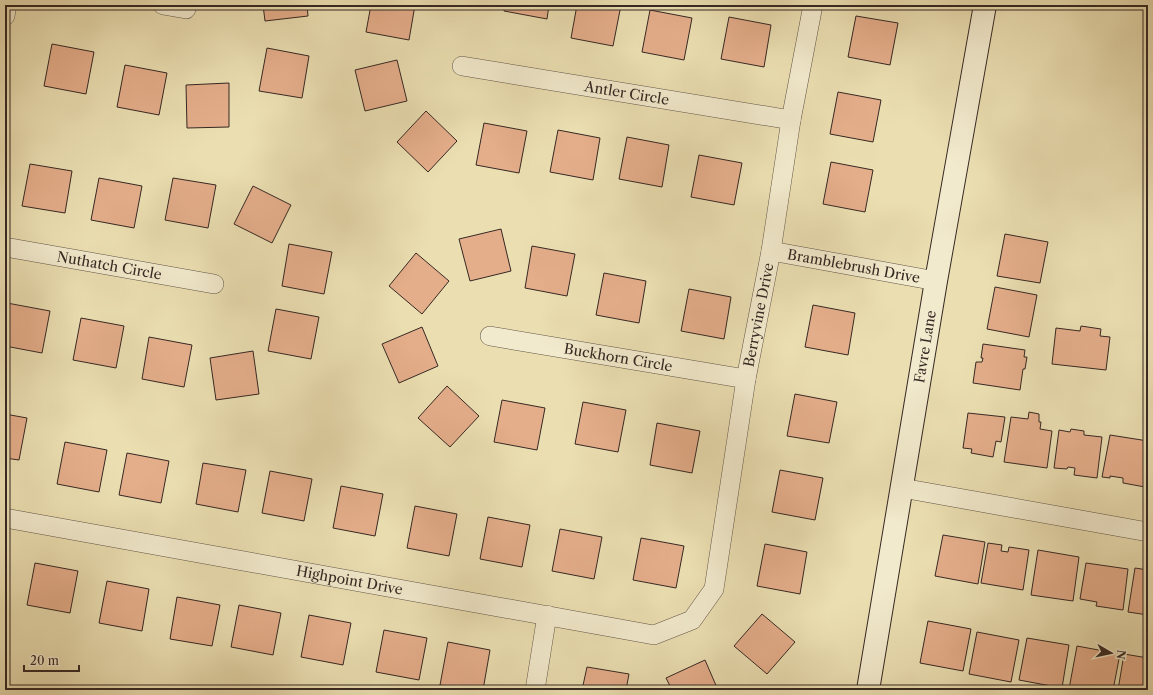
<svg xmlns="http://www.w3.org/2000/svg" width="1153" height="695" viewBox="0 0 1153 695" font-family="'Libre Caslon Text',serif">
<rect width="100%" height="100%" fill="#ebdfb2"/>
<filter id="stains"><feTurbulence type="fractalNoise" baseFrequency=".005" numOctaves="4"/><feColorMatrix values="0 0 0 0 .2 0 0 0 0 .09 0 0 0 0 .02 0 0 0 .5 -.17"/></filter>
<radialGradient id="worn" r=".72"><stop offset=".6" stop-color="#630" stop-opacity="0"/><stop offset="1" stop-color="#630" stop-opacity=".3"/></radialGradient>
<path fill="#e5ae8b" stroke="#352823" d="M263,5H307L308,16L265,21Z
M371,5H415L409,40L366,32Z
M505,5H549L547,19L504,11Z
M577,5H621L613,46L571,38Z
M650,10L692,18L684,60L642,52Z
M856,16L898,23L890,65L848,57Z
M729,17L771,25L764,67L721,59Z
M52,44L94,52L86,94L44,86Z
M267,48L309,56L302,98L259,91Z
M397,60L407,101L365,111L355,70Z
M125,65L167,73L159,115L117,107Z
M229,83V127L187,128L186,85Z
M838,92L881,100L873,142L830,134Z
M426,111L457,141L428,172L397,142Z
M484,123L527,131L519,173L476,165Z
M558,130L600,138L593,180L550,172Z
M627,137L669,145L662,187L619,179Z
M699,155L742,163L734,205L691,197Z
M831,162L873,170L865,212L823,204Z
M30,164L72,171L65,213L22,206Z
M99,178L142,186L134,228L91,220Z
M173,178L216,185L208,228L165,220Z
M253,186L291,205L272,243L234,224Z
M501,229L511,271L470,281L459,239Z
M1005,234L1048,242L1040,283L997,276Z
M289,244L332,252L324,294L282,286Z
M532,246L575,254L567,296L525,288Z
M416,253L449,281L422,314L389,286Z
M604,273L646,281L639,323L596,315Z
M995,287L1037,295L1029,337L987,329Z
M689,289L731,297L724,339L681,331Z
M7,303L50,311L42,353L5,346V316Z
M813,305L855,313L848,355L805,347Z
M276,309L319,317L311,359L268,351Z
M81,318L124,326L116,368L73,360Z
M1081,326L1101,329L1100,336L1110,337L1106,370L1052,364L1056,328L1080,331Z
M422,327L438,366L399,383L382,344Z
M149,337L192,345L184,387L142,379Z
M983,344L1025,350L1024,357H1027L1025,369H1023L1020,390L973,383L976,362H982L983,358H981Z
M253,351L259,394L216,400L210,358Z
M447,386L479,416L450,447L418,418Z
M795,394L837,402L829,443L787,436Z
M502,400L545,408L537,450L494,442Z
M583,402L626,410L618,452L575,444Z
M1029,412L1039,414V422H1041L1040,429L1052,431L1047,468L1004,462L1011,417L1028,419Z
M968,413L1005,417L1001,442L996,441L993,457L971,453L972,449L963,448Z
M5,414L27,418L19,460L5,458Z
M657,423L700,431L692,473L650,465Z
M1071,429L1084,431V435L1102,437L1097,478L1074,475L1075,468L1068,467L1067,469L1054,468L1059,430L1070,432Z
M1110,435L1148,441V471L1145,487L1123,483V478L1110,476V478L1102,477Z
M65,442L107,450L99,492L57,484Z
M127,453L169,461L161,503L119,495Z
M203,463L246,470L238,512L196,504Z
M780,470L823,478L815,520L772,512Z
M270,471L312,479L304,521L262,513Z
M341,486L383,494L375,536L333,528Z
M415,506L457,514L449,556L407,548Z
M488,517L530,525L522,567L480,559Z
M560,529L602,537L594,579L552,571Z
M943,535L985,542L978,584L935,576Z
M641,538L684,546L676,588L633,580Z
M988,543L1002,545L1001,551L1008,552L1009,547L1029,550L1023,590L981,583Z
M765,544L807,552L800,594L757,586Z
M1038,550L1079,557L1073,601L1031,595Z
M35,563L78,571L70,613L27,605Z
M1086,563L1128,569L1123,610L1096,606L1097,602L1080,599Z
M1135,568L1148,570V615L1128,612Z
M107,581L149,589L142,631L99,623Z
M177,597L220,605L212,646L170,639Z
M239,605L281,613L273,655L231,647Z
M762,614L795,642L767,674L734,646Z
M309,615L351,623L343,665L301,657Z
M928,621L971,629L963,671L920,663Z
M384,630L427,638L419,680L376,672Z
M977,632L1019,640L1011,682L969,674Z
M1027,638L1069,645L1062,688L1019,680Z
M448,642L490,650L483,690H469L440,685Z
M1077,646L1120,654L1113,690H1077L1069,689Z
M1124,654L1148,658V690H1118Z
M705,660L718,690H672L666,678Z
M587,667L629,674L626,690H582Z"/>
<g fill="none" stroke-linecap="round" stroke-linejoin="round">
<g stroke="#625647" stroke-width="20">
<g id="street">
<path d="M163,5L186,9"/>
<path d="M5,16L7,5"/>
<path id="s1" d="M462,66L791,120"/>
<path id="s2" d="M5,247L214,284"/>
<path id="s3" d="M771,251L936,281"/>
<path id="s4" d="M490,336L746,379"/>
<path d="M902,488L1148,532"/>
<path id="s5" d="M5,518L654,635L692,620L714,589L746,379L771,251L791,120L813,5"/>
<path d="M535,690L547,615"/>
</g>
</g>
<g stroke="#352823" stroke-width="24">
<g id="secondary">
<path id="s6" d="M868,690L936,281L985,5"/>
</g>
</g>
<use href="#street" stroke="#f2eacd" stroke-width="19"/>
<use href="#secondary" stroke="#f2eacd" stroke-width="22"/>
</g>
<g text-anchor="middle" stroke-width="3" stroke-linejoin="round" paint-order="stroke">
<g font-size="14" fill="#352823" stroke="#f2eacd">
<text dy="5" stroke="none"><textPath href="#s1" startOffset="167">Antler Circle</textPath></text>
<text dy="5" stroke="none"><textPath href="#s2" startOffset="106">Nuthatch Circle</textPath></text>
<text dy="5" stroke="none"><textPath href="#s3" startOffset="84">Bramblebrush Drive</textPath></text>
<text dy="5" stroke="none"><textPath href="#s5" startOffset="1016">Berryvine Drive</textPath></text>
<text dy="5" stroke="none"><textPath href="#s6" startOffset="348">Favre Lane</textPath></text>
<text dy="5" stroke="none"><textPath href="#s4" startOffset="130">Buckhorn Circle</textPath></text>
<text dy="5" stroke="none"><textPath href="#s5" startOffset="350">Highpoint Drive</textPath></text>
</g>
</g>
<rect width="1153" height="695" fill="none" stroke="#ebdfb2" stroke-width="20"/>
<rect x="6" y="6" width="1141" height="683" fill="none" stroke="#352823" stroke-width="2"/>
<rect x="10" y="10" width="1133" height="675" fill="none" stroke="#352823"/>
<g transform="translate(1111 653) rotate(99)" stroke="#f2eacd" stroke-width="3" paint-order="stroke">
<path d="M0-3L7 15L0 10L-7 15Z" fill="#352823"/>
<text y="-6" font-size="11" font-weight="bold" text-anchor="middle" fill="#352823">N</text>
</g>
<path d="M24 665v6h55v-6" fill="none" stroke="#352823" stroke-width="2"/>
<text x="30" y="665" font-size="12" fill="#352823" stroke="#f2eacd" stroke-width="3" paint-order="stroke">20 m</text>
<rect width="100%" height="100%" filter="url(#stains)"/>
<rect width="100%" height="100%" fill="url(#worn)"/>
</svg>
